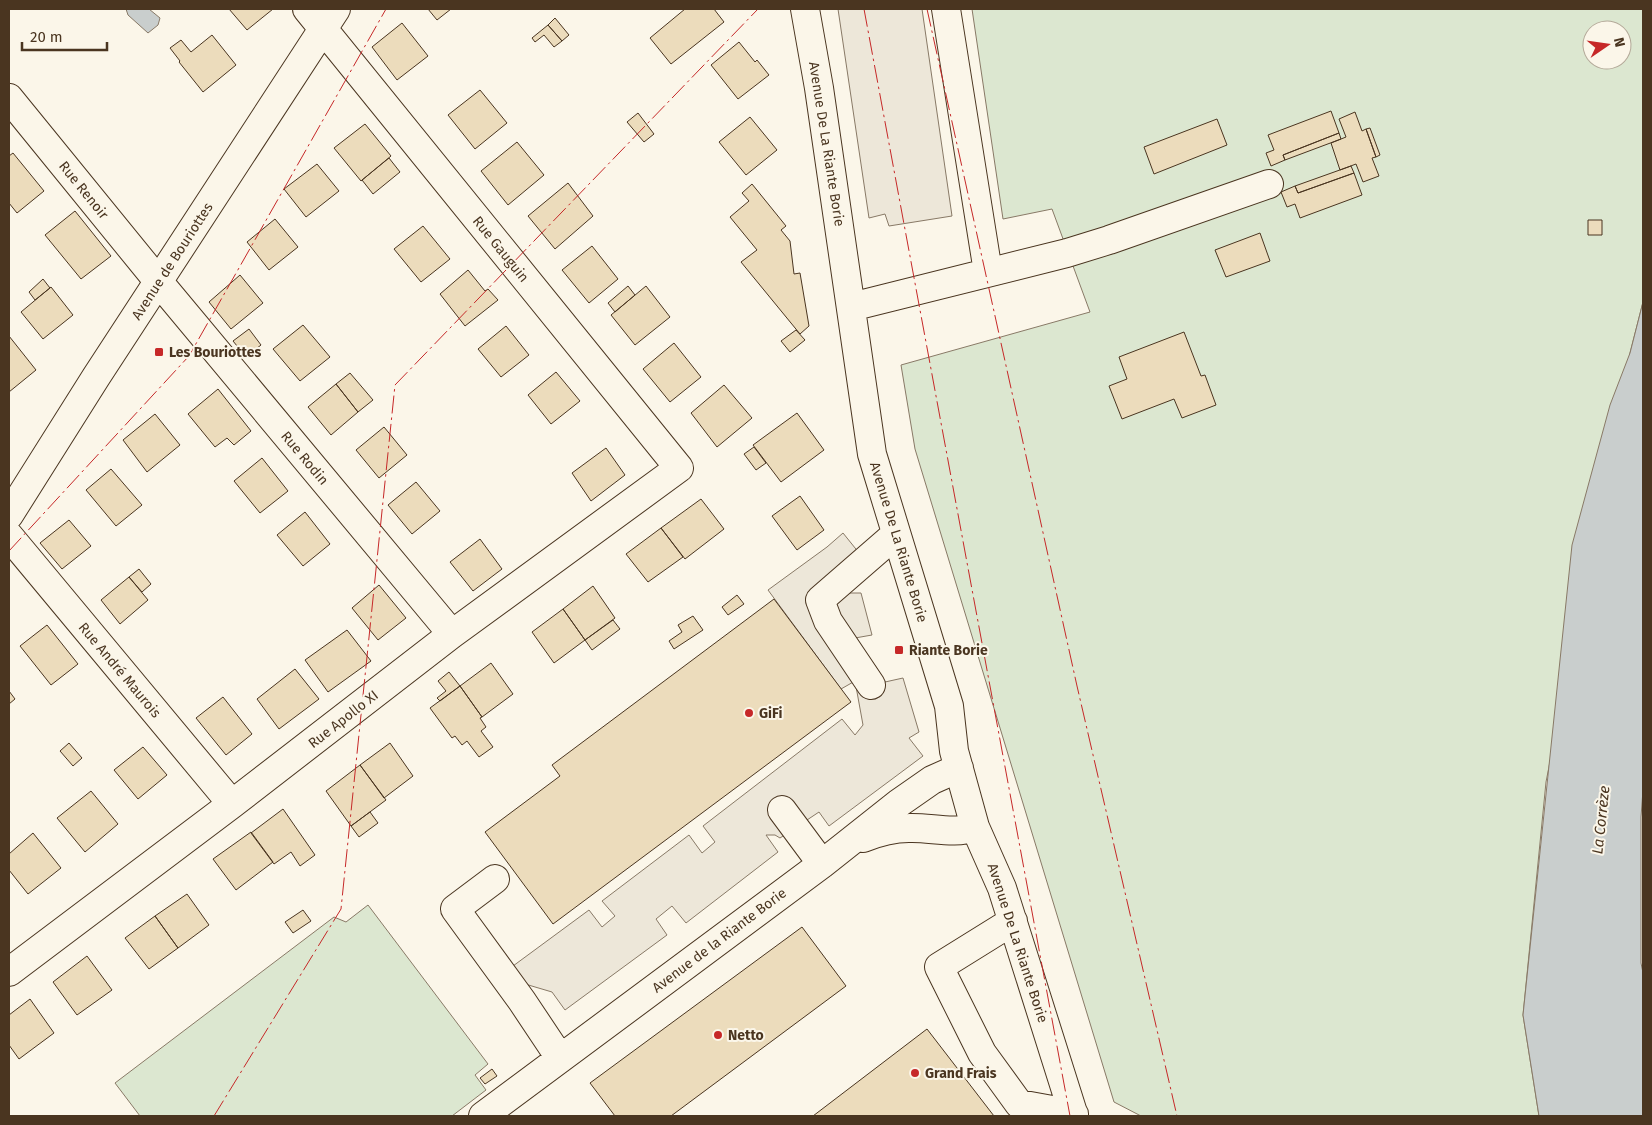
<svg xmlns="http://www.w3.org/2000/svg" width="1652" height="1125" viewBox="0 0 1652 1125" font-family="'Fira Sans',sans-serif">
<rect width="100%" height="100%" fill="#fbf6e9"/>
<path fill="#dce7d0" stroke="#887966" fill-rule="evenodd" d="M972,9H1643V302L1630,353L1546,782L1523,1015L1539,1116H1141L1114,1102L915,449L901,365L1090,312L1052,209L1003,219ZM1592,30H1622V60H1592Z
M368,905L488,1064L475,1075L486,1090L452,1116H140L115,1083L334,917L346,922Z"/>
<path fill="#ede7d9" stroke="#887966" d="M838,9H922L952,216L889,226L885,214L869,218Z
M843,533L872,569L844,593H861L872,635L855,638L876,667L885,682L903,678L919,732L909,738L923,756L829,826L819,812L780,838L775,835H766L778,852L686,923L672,906L656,919L667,935L565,1010L552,992L525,984L513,966L589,910L602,927L615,916L602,901L689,835L702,853L715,842L703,826L842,719L855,735L863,725L855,681L841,689L768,590L827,547Z"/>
<path fill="#c9cecd" stroke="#887966" d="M126,9H149L160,18L158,25L148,33L128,15Z
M1643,185V790L1641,817V963L1643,973V1116H1539L1523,1015L1572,545L1610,405L1630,353L1643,302Z"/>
<path fill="#ecdcbc" stroke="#4a3520" d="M229,9H273L247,30Z
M428,9H451L437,20Z
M685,9H714L724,22L671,64L650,38Z
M555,18L569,35L562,41L548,25Z
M402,23L428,56L397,80L372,47Z
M548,25L562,41L554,47L544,35L535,42L532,38Z
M212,35L236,65L203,92L179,62L180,61L170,48L181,40L191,52Z
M739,42L755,62L757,60L769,75L738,99L711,65Z
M480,90L507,123L475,149L448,115Z
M1331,111L1339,133L1283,155L1285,160L1271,166L1266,153L1274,150L1268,135Z
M1355,112L1362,131L1366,129L1376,157L1372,158L1379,176L1363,182L1356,164L1340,170L1331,143L1346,137L1339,119Z
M638,113L654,134L644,142L627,122Z
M750,117L777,150L746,175L719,142Z
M1217,119L1227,145L1154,174L1144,147Z
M365,124L391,156L361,181L334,148Z
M1370,128L1380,155L1376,157L1366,129Z
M1339,133L1341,139L1285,160L1283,155Z
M517,142L544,175L508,205L481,171Z
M13,153L44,191L17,213L9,203V156Z
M389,158L400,172L373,194L362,180Z
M317,164L339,191L306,217L284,189Z
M1351,166L1354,173L1298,193L1295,186Z
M1354,173L1362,195L1300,218L1295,204L1287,207L1281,192L1295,186L1298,193Z
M568,183L593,216L555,249L528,216Z
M752,184L786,226L781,230L790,241L794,274L800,273L809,326L800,334L741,262L757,250L730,217L749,201L742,193Z
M75,211L111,256L81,279L45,235Z
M275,219L298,247L269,270L247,242Z
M1588,220H1602V235H1588Z
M423,226L450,259L421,282L394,249Z
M1260,233L1270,261L1226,277L1215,250Z
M592,246L618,279L589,303L562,270Z
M468,270L485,291L488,289L498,300L465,326L440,294Z
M240,275L263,303L231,329L209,302Z
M43,279L50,288L35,300L29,292Z
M628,286L635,295L615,312L608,303Z
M646,286L670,317L635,345L611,315Z
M51,287L73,315L43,339L21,312Z
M303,325L330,357L300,381L273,349Z
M506,326L529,355L501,377L478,349Z
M249,329L261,345L246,357L233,341Z
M796,330L805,340L790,352L781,341Z
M1184,332L1201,376L1205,375L1216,405L1182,418L1174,399L1122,419L1109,386L1127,379L1119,357Z
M9,336L36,370L9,392Z
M674,343L701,377L670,402L643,369Z
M556,372L580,401L551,424L528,395Z
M350,373L373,400L358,412L336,384Z
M336,384L358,412L331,435L308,407Z
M724,385L752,418L717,447L691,413Z
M218,389L251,431L234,445L227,438L215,447L188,414Z
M797,413L824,450L781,482L753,445Z
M155,414L180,445L147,472L123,440Z
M384,427L407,455L379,478L356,450Z
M754,447L766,463L756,470L744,454Z
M606,448L625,475L591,501L572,473Z
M262,458L288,491L260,513L234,481Z
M111,469L142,505L116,526L86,490Z
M416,482L440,511L412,534L388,505Z
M800,496L824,530L797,550L772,516Z
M701,499L724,529L685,559L661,528Z
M305,512L330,544L303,566L277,535Z
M69,520L91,546L62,569L40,543Z
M661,528L683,557L648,582L626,554Z
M480,539L502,569L473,591L450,562Z
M139,569L151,584L142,592L129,577Z
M129,577L148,600L120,624L101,600Z
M379,585L406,618L378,640L352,608Z
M593,586L615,618L585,640L563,609Z
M737,595L744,604L728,615L722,607Z
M774,599L851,702L553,924L485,832L560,776L552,765Z
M563,609L585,640L554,663L532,632Z
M693,616L703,630L674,649L669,641L682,632L678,625Z
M613,620L620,629L592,650L585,640Z
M47,625L78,664L51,685L20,646Z
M347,630L371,661L328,692L305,660Z
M491,663L513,694L482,717L460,686Z
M295,669L319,699L279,729L257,699Z
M449,672L460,686L440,701L437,698L446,691L438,681Z
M460,686L482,717L480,718L486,727L481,731L493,747L479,757L467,741L462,745L455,736L452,738L430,708Z
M9,691L15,699L9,704Z
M223,697L252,734L226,755L196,718Z
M69,743L82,758L73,766L60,751Z
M390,743L413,776L384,798L360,765Z
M143,747L167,775L138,799L114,770Z
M360,765L386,800L351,826L326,791Z
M91,791L118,824L85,852L57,818Z
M283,809L315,855L300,866L291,852L274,864L251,833Z
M370,812L378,823L359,837L351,826Z
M251,832L273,862L236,890L213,859Z
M33,833L61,868L28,894L9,870V854Z
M187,894L209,925L178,948L155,916Z
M303,910L311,921L293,933L285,922Z
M155,916L178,948L149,969L125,938Z
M802,927L846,986L671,1116H615L590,1083Z
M87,956L112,990L77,1015L53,982Z
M30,999L54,1033L19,1059L9,1045V1015Z
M927,1029L994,1116H813Z
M492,1069L497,1076L485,1084L480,1078Z"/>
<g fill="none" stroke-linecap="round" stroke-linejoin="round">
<g stroke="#4a3520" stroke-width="30">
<path id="minor" d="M805,9L819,88L872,454L949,706L954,751L975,827L1002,888L1074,1116
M946,9L988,272
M9,98L158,281L452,634
M851,307L1067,253L1109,240L1269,184
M9,515L96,377L336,9
M9,536L232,804
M871,685L828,621L820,600L896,534
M782,810L822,864
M863,838C878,832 893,828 909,828C931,827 954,835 975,827
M495,879L455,909L522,1001L560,1058
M1013,921L939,967L982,1053L1019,1104L1074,1114
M9,972L232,804L452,634L679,468L307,9
M483,1116L822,864L899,803L932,780L959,768"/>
</g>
<use href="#minor" stroke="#fbf6e9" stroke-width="28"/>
<path stroke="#c62828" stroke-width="1" stroke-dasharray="18 4 2.5 4" stroke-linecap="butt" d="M864,9L1070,1116
M927,9L1077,686L1177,1116
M9,551L189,356L386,9
M214,1116L341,909L395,385L758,9"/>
</g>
<g fill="#c62828" stroke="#fbf6e9" stroke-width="2">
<rect x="154" y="347" width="10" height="10" rx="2.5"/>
<rect x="894" y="645" width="10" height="10" rx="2.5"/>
<circle cx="749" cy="713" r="5"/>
<circle cx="718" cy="1035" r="5"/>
<circle cx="915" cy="1073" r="5"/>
</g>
<g text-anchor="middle" stroke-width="4" stroke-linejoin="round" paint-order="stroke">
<g font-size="14" fill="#4a3520" stroke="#fbf6e9">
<text transform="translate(827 144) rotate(81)" y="5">Avenue De La Riante Borie</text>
<text transform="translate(84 190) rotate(51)" y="5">Rue Renoir</text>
<text transform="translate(501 249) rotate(51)" y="5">Rue Gauguin</text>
<text transform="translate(172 261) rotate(-57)" y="5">Avenue de Bouriottes</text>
<text transform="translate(305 458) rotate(50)" y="5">Rue Rodin</text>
<text transform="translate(899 542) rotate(73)" y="5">Avenue De La Riante Borie</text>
<text transform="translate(120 670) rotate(50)" y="5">Rue André Maurois</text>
<text transform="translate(343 719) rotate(-38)" y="5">Rue Apollo XI</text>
<text transform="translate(719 940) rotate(-37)" y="5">Avenue de la Riante Borie</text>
<text transform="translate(1018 943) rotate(72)" y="5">Avenue De La Riante Borie</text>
</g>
<g font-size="14" font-weight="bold" fill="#4a3520" stroke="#fbf6e9" text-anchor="start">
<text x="169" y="357">Les Bouriottes</text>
<text x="909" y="655">Riante Borie</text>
<text x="759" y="718">GiFi</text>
<text x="728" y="1040">Netto</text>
<text x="925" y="1078">Grand Frais</text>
</g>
<g font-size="15" font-style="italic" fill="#4a3520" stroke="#fbf6e9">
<text transform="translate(1601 820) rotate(-84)" y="5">La Corrèze</text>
</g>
</g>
<rect width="1652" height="1125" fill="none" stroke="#4a3520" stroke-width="20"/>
<g transform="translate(1607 45) rotate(77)"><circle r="24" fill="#fbf6e9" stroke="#b4a999"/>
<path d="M0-4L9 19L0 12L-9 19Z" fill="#c62828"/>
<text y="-8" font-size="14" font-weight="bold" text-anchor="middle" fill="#4a3520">N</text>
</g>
<path d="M22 42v8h85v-8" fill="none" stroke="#4a3520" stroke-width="2.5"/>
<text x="30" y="42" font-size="15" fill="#4a3520" stroke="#fbf6e9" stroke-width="4" paint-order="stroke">20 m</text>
</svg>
